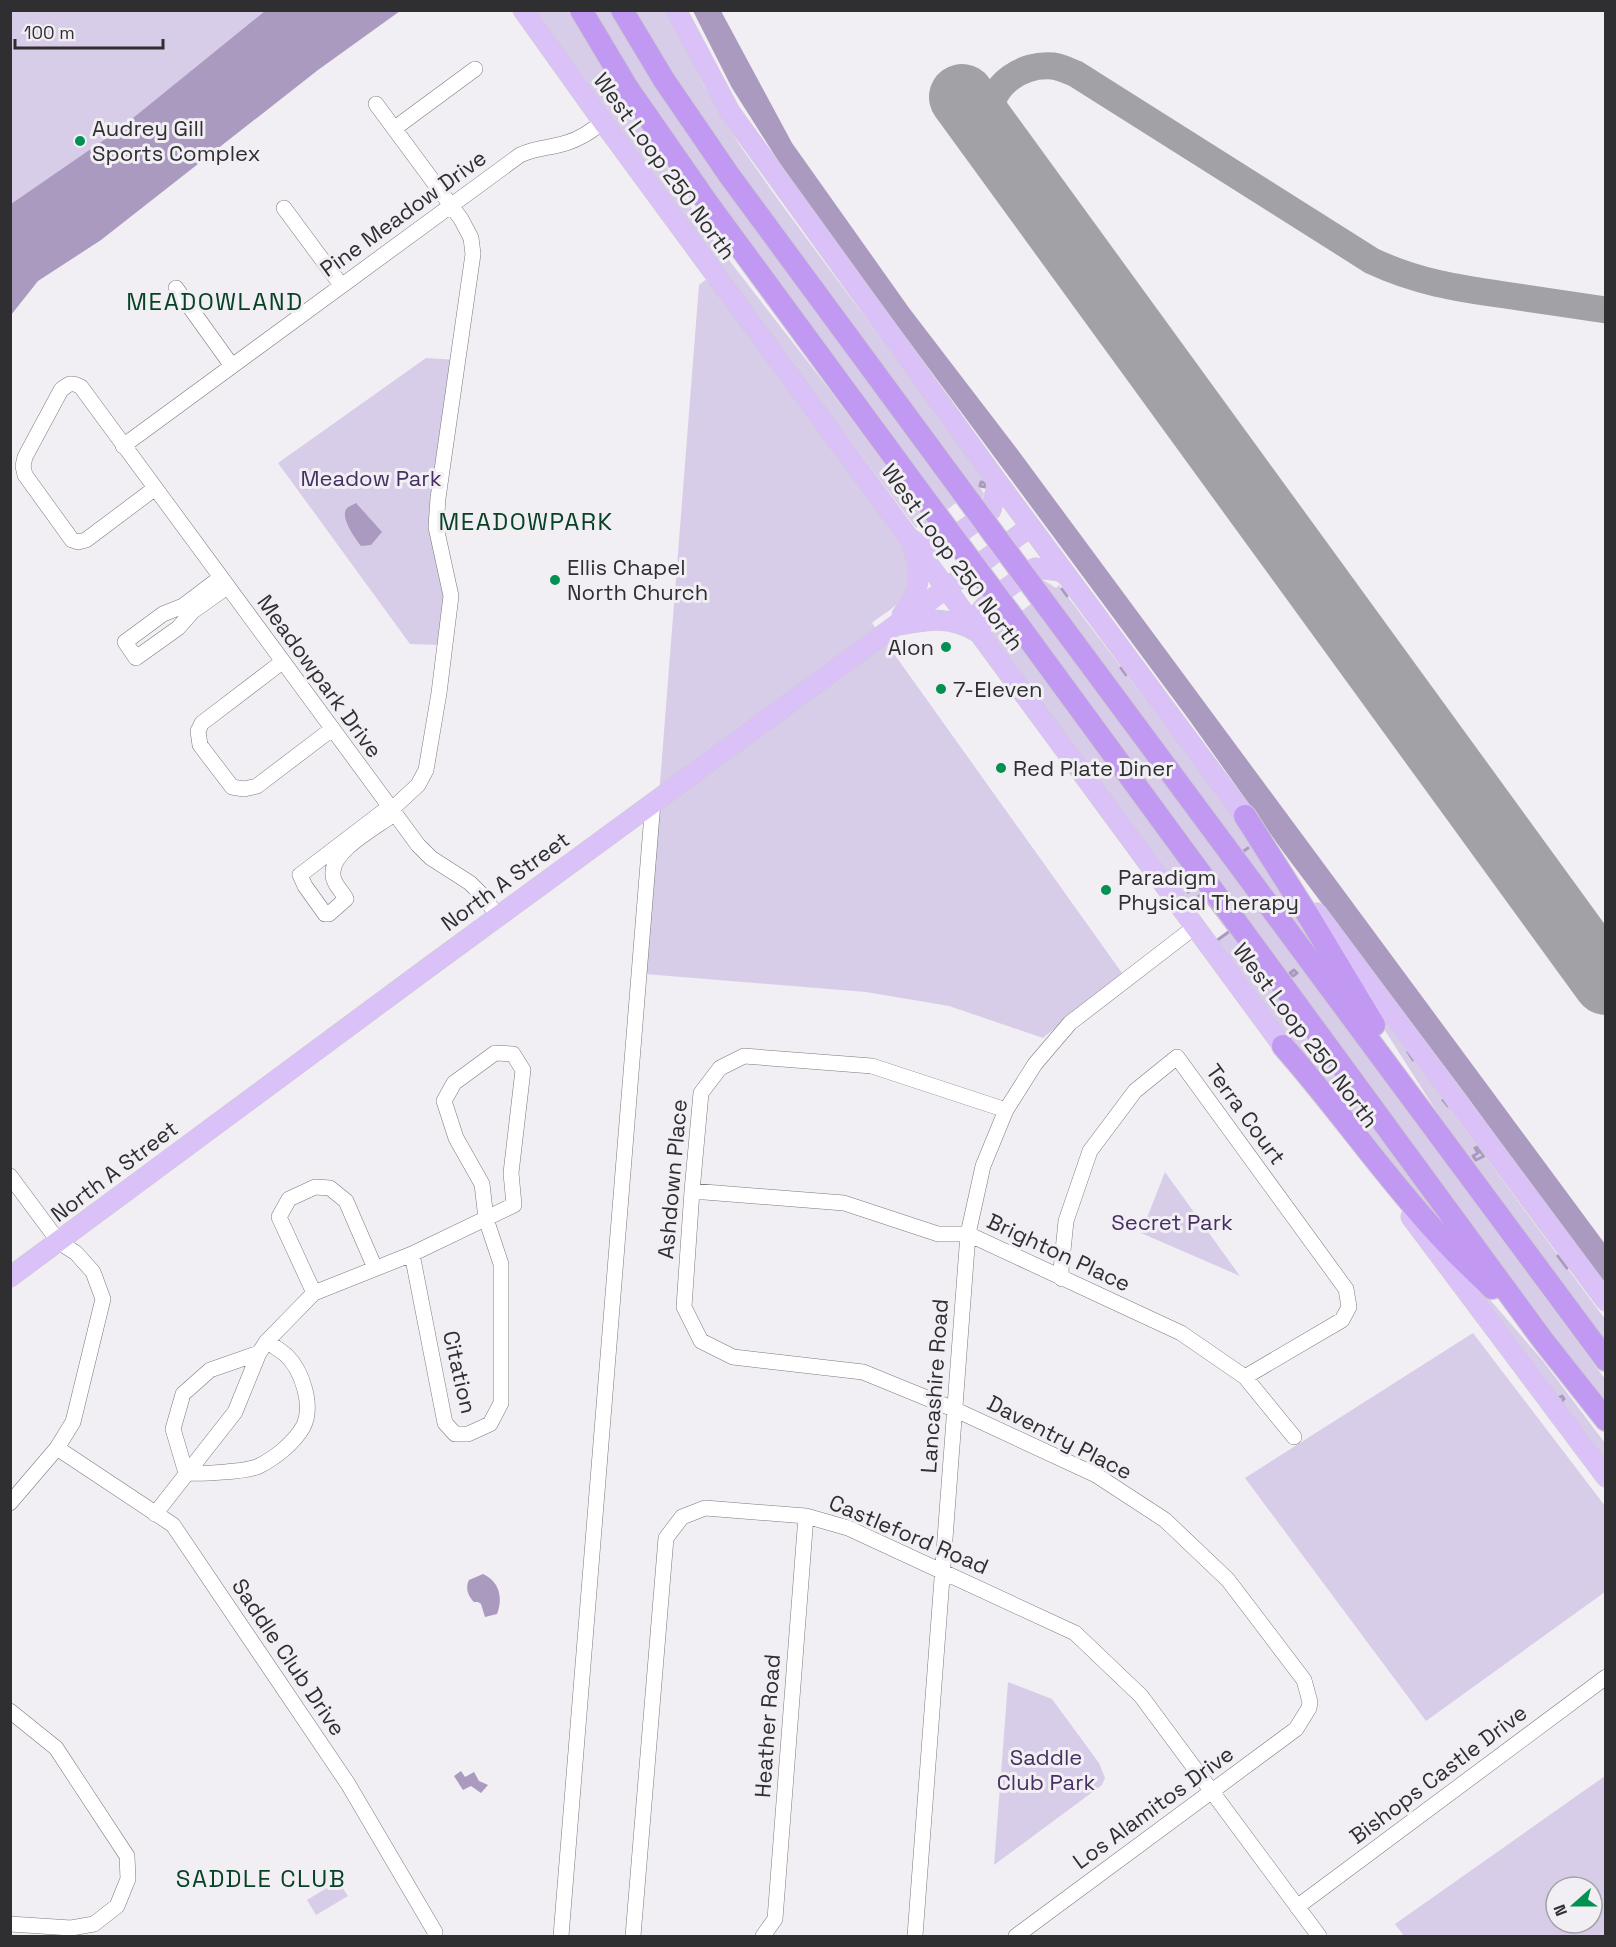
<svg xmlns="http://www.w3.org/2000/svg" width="1616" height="1947" viewBox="0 0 1616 1947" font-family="'Space Grotesk',sans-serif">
<rect width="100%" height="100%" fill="#f1eef4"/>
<path fill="#d8cde8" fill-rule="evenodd" d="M11,11H326L11,243Z
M529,11H568L612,84L661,156L692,209L711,237L829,389L937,534H929L919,526L916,528L840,427L809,389Z
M591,11H612L739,207L957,502L943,513L737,236Z
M636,11H667L704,86L739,144L782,205L987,482L980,487L984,494L980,504C861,343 733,186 636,11Z
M708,278L908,549C912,565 913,585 902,599C894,609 881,615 872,623L1122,973L1043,1038L949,1006L866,992L645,974L699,285Z
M426,358L458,360L431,521L451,596L438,645L410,644L278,463Z
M1039,580L1045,581L1056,588L1059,585L1232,814L1324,960Z
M1032,603L1605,1379V1409L1018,614Z
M995,613L1202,894L1188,904L989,634L996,629L993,618Z
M1230,931L1452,1231L1447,1235L1368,1145L1216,941Z
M1374,1006L1605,1319V1345L1463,1153L1370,1007Z
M1165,1172L1240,1276L1141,1233Z
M1447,1250L1543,1361L1605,1443V1467Z
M1473,1333L1605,1506V1592L1426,1721L1245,1478Z
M1008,1682L1052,1699L1099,1763L1105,1778L1102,1785L994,1865Z
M1605,1776V1936H1404L1395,1924ZM1556,1887H1592V1923H1556Z
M338,1881L348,1896L316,1915L307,1900Z"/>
<path fill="#aa9abf" d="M265,11H400L318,70L101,240L38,281L11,315V204L117,131Z
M693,11H721L792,143L909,308L1017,449L1605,1244V1285L1463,1091L1284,853L1190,721L796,189L732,88Z
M356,503L382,532L371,545L361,546C356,539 339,517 347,508C349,506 353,505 356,503Z
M483,1574C500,1582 503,1598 497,1614L485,1617L481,1604L478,1602H474C468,1596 465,1588 469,1580Z
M461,1771L465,1777L474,1772L479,1781L488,1785L481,1793L471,1786L463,1790L454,1776Z"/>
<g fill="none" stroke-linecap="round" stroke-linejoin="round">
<path stroke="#aa9abf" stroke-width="3" d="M981,482L985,483V487L980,486Z
M1062,589L1067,596
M1121,668L1126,675
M1241,853L1248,848
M1188,892L1196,885
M1202,894L1230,931L1216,941L1188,904Z
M1294,970L1297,973L1293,976L1290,973Z
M1408,1052L1413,1060
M1443,1100L1448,1106
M1477,1147L1484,1156L1476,1160L1473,1156L1478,1153L1475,1148Z
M1558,1256L1567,1268
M1562,1396L1564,1399L1561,1402L1563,1405L1560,1407L1554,1400Z"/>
<path stroke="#a2a1a5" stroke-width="27" d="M993,140C992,133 990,125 990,117C990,84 1023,63 1053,66C1061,67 1068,71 1076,74L1372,261C1417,282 1456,288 1505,295C1539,300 1572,305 1606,310"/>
<path stroke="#a2a1a5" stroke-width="66" d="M962,97L1606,982"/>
<g stroke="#7b7a7e" stroke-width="16">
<path id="minor" d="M376,104L461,219L471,238L473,254L438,498L436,527L451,596L439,693L426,770L418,785L391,810
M395,128L475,69
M284,208L341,285
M176,288L232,366
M123,446L520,155C535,148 550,148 566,143C580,139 591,131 603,122
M154,489L86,540L78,542L72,540L25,475L23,466L25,457L61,390C69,383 72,382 81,387L418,845L431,858L470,883L483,896L498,916
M220,578L183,606L163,614L125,642L136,658L178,628L193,611L227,587
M282,662L202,723L198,731L200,745L232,787L244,789L257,786L332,729
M389,807L300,875L305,886L325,914H329L346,899C343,892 333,884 333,875C330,851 377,827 394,814
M1006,1110L872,1066L744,1056L720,1068L701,1093L692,1191L684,1307L701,1341L733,1357L863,1372L956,1410L1096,1475L1165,1520L1228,1580L1304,1680L1310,1702L1309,1708L1296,1729L1016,1936
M10,1176L59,1242L76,1253L93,1272L103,1299L73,1422L57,1448L10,1503
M692,1191L844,1203L938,1234H968L1181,1333L1245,1377L1294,1437
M1062,1279L1061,1270L1066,1221L1090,1151L1135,1091L1177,1057L1346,1289L1349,1307L1342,1320L1245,1377
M314,1293L279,1217L289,1199L315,1187L330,1188L346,1201L375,1268
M57,1448L173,1525L348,1784L435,1932V1936
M186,1473C200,1474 247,1472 259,1466C275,1458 294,1443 303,1427C314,1406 302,1370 286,1355C280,1350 273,1346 267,1341
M186,1473L173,1429L183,1394L210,1370L259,1353
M155,1514L235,1412L259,1353L267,1341L314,1293L412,1254L514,1205L511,1173L523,1070L513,1054L495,1053L454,1083L444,1101L456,1138L482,1184L486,1219L501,1264V1403L490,1424L468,1434H455L445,1423L412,1254
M10,1711L56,1748L127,1856L128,1879L117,1906L94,1924L71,1928L10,1924
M1297,1907L1606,1677
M561,1936L653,802
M633,1936L666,1538L682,1517L705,1508L806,1516L848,1528L1075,1633L1141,1696L1319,1936
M763,1936L775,1919L806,1516
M915,1936L968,1234L983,1166L1006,1110L1035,1064L1070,1023L1196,926"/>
</g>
<g stroke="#cdcdce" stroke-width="21">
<path id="major" d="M523,10L603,122L1291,1057
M676,10L730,112L996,480L1253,827
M911,539L923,547L943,545L991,510L997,486L996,480
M902,615C920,593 922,574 913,548
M900,625C931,619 951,616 979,633
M981,635L980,612L989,601L1035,568L1061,571L1064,574
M1317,913L1606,1301
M1411,1217L1606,1477
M10,1277L429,967L1030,527"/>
</g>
<g stroke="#cdcdce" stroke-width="24">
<path id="highway" d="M581,10L627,87L709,205L936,514
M622,10L664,80L729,175L964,494
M1044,602L1606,1360
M1017,623L1542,1339L1606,1420
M1245,816L1309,917L1374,1025
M1283,1046C1338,1108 1384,1176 1440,1236C1456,1254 1475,1271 1492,1288"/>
</g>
<use href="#minor" stroke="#fff" stroke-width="15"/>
<use href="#major" stroke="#dac1f7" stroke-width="20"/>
<use href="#highway" stroke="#c198f2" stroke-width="22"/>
<g stroke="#cdcdce" stroke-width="24" stroke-linecap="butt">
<path id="highway-bridge" d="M964,494L1044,602
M936,514L1017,623"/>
</g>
<use href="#highway-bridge" stroke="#c198f2" stroke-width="22"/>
</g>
<g fill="#039151" stroke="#f1eef4" stroke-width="2">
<circle cx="80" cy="141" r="6"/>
<circle cx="555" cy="580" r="6"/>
<circle cx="946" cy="647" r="6"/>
<circle cx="941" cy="689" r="6"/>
<circle cx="1001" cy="768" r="6"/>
<circle cx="1106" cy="890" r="6"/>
</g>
<g text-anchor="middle" stroke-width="6" stroke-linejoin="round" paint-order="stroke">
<g font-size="22" fill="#2f2f31" stroke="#f1eef4" text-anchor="start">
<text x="92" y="136">Audrey Gill<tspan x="92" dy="25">Sports Complex</tspan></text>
<text x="567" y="575">Ellis Chapel<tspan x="567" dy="25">North Church</tspan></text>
<text x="934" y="655" text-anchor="end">Alon</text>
<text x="953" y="697">7-Eleven</text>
<text x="1013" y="776">Red Plate Diner</text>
<text x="1118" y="885">Paradigm<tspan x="1118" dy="25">Physical Therapy</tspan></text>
</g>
<g font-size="22" fill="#2f2f31" stroke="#f1eef4">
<text transform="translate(665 166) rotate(54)" y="8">West Loop 250 North</text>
<text transform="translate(403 213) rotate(-36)" y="8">Pine Meadow Drive</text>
<text transform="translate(953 557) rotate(54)" y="8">West Loop 250 North</text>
<text transform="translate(320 676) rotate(54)" y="8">Meadowpark Drive</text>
<text transform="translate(505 881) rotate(-36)" y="8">North A Street</text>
<text transform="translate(1306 1035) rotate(53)" y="8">West Loop 250 North</text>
<text transform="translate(1246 1114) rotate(54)" y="8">Terra Court</text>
<text transform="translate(114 1171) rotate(-37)" y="8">North A Street</text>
<text transform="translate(672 1179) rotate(-85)" y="8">Ashdown Place</text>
<text transform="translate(1059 1252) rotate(25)" y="8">Brighton Place</text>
<text transform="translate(460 1372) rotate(77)" y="8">Citation</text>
<text transform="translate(934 1386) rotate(-86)" y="8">Lancashire Road</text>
<text transform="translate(1060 1437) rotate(27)" y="8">Daventry Place</text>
<text transform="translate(909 1534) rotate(23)" y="8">Castleford Road</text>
<text transform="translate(289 1657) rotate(56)" y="8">Saddle Club Drive</text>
<text transform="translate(767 1726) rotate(-86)" y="8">Heather Road</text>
<text transform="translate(1438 1774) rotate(-37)" y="8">Bishops Castle Drive</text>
<text transform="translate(1153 1807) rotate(-36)" y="8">Los Alamitos Drive</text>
</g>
<g font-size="22" fill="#473061" stroke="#f1eef4">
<text x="371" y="486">Meadow Park</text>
<text x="1172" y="1230">Secret Park</text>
<text x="1046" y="1765">Saddle<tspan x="1046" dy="25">Club Park</tspan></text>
</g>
<g font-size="24" letter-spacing="1.5" fill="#064223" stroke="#f1eef4">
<text x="215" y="310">MEADOWLAND</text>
<text x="526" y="530">MEADOWPARK</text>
<text x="261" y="1887">SADDLE CLUB</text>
</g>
</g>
<rect width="1616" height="1947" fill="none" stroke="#2f2f31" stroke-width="24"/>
<g transform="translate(1574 1905) rotate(249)"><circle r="28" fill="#f1eef4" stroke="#a3a2a6" stroke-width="1.5"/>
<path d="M0-4.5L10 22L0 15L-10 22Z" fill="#039151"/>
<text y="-9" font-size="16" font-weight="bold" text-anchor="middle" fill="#2f2f31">N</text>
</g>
<path d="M15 39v9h148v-9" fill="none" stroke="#2f2f31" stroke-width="3"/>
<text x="24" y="39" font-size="18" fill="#2f2f31" stroke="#f1eef4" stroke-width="4.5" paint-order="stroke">100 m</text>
</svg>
